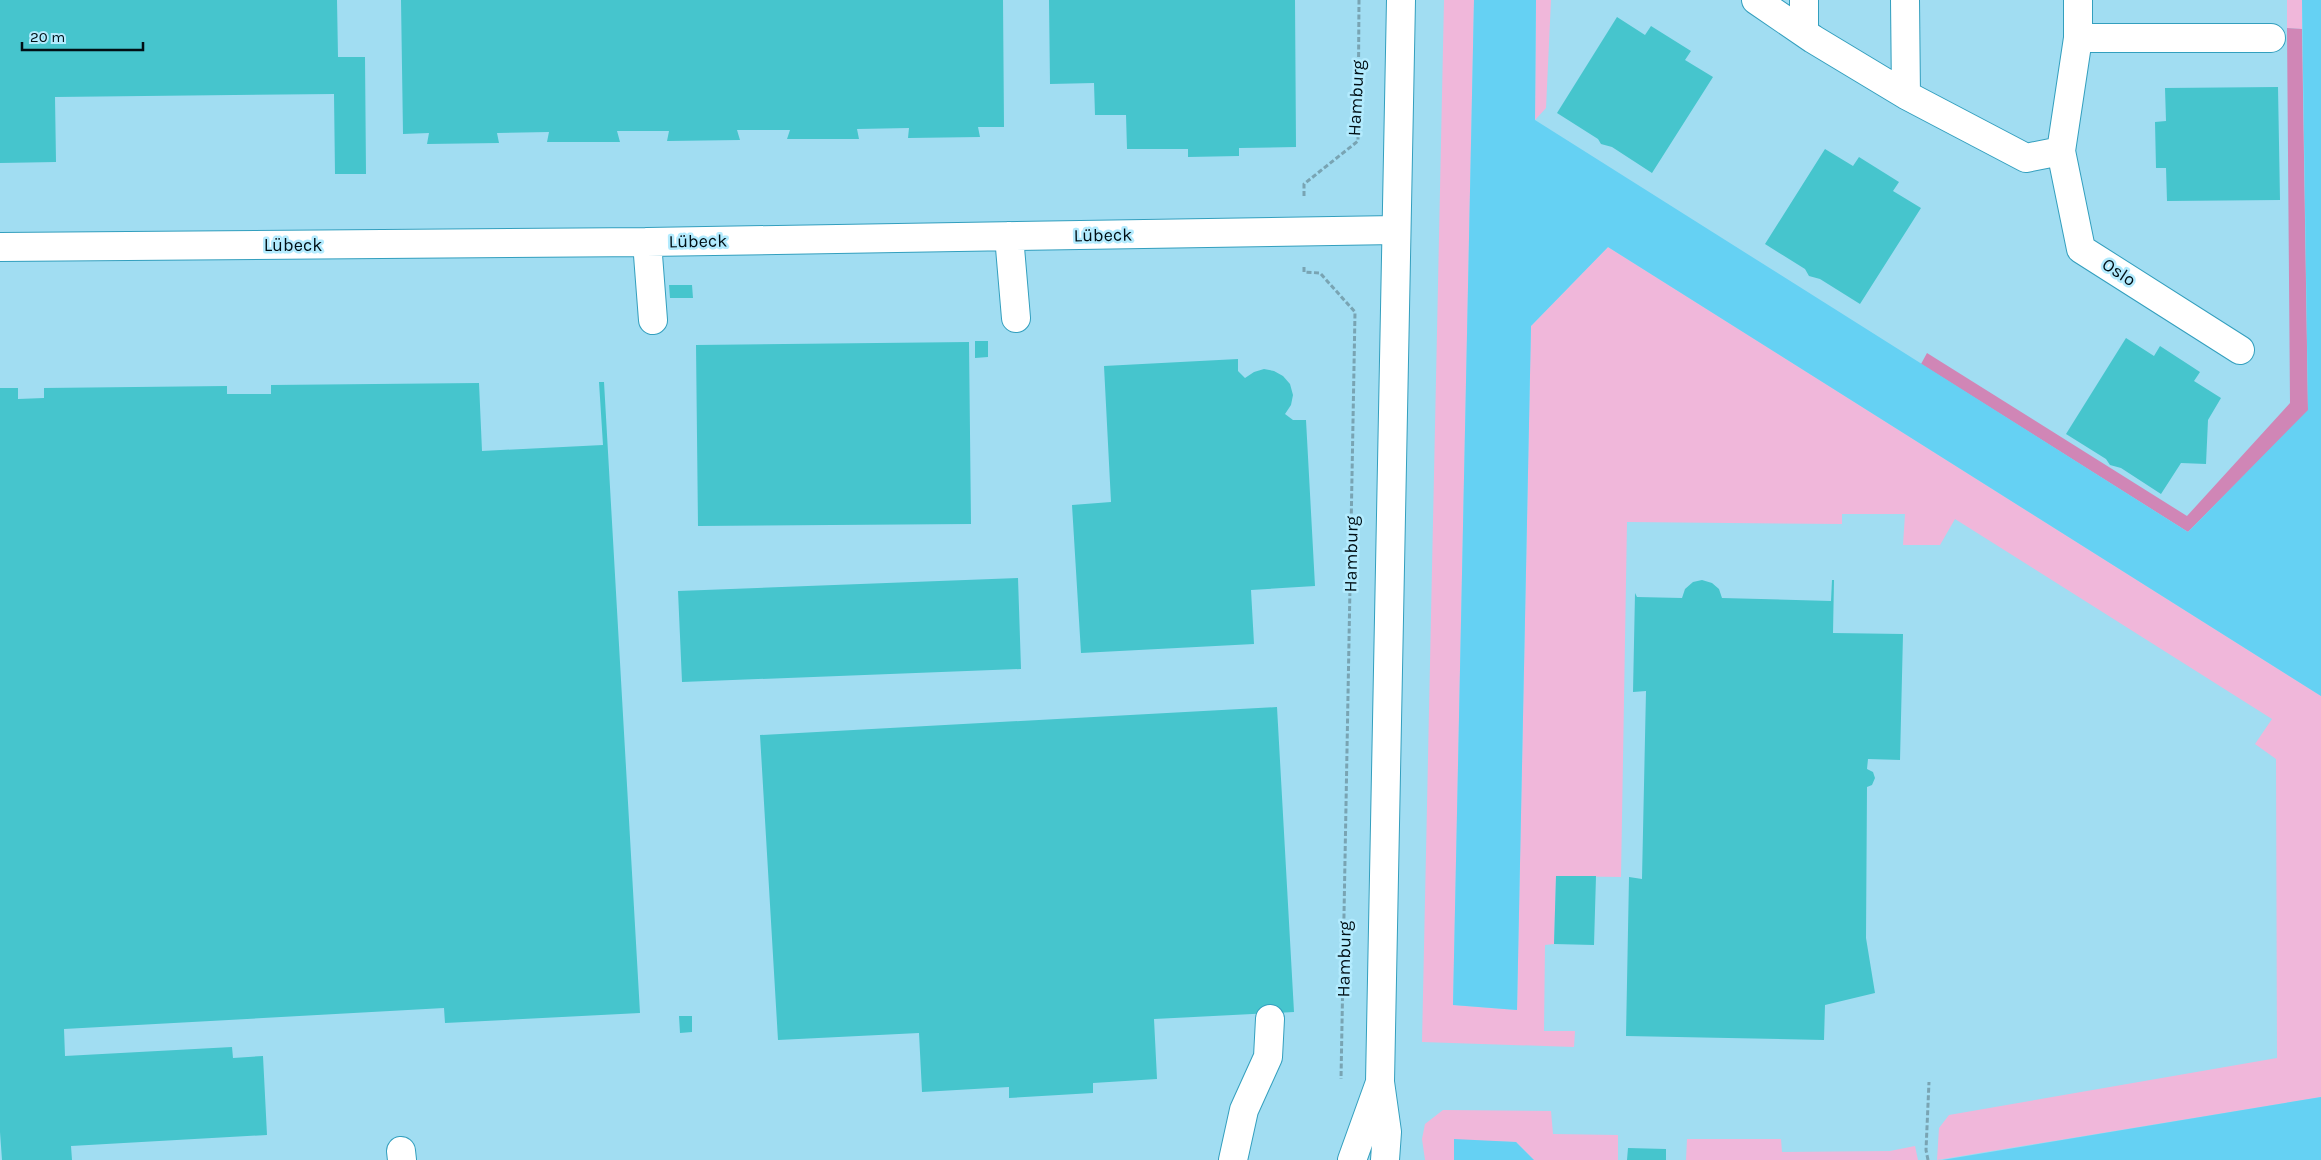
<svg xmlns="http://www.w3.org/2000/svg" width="2321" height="1160" viewBox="0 0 2321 1160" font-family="Karla,sans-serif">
<rect width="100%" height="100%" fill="#b3ebfe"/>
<path fill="#a1ddf2" d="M0,0H2321V1128L2104,1160H0Z"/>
<path fill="#f0b7da" d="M1444,0H1474L1453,1005L1517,1010L1531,326L1608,247L2321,696V1097L1937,1160L1939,1128L1949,1115L2277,1058L2276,759L2255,744L2272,719L1955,519L1940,545H1903L1905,514H1842V524L1627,522L1621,877L1556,876L1554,944L1545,945L1544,1031H1575L1574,1047L1422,1042Z
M1536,0H1551L1546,108L1535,120Z
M2287,0H2302V29L2287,28Z
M1443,1110L1551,1111L1553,1134L1618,1135V1160H1534L1516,1142L1454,1140V1160H1425L1422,1139L1425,1124Z
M1687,1139H1781L1782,1152L1890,1151L1915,1146L1918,1160H1686Z"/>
<path fill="#d086b6" d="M2287,28L2302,29L2308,411L2188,532L1921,364L1927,353L2187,516L2290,403Z"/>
<path fill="#65d1f3" d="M1474,0H1536L1535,120L2188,532L2308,410L2302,0H2321V696L1608,247L1531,326L1517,1010L1453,1005Z
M2321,1097V1160H1942Z
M1454,1139L1516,1142L1534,1160H1454Z"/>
<path fill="#46c5cd" d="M0,0H337L338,57H365L366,174H335L334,94L55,97L56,162L0,163Z
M401,0H1003L1004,127H978L980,137L908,138L909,128L857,129L859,139H787L790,130H737L740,140L667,141L669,131H617L620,142H547L549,132L497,133L499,143L427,144L429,133L403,134Z
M1049,0H1295L1296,147L1239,148V156L1188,157V149H1127L1126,115H1095L1094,83L1050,84Z
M1617,17L1645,35L1651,26L1691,51L1685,60L1713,77L1652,173L1612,147L1601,144L1598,139L1557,113Z
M2278,87L2280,200L2167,201L2166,168H2156L2155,122L2166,121L2165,88Z
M1825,149L1853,166L1859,157L1899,182L1893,191L1921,208L1860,304L1820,279L1809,276L1805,269L1765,244Z
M669,285H692L693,298H670Z
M2126,338L2154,356L2160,346L2200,372L2194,381L2221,398L2208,420L2206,464L2181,463L2161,494L2121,468L2110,465L2106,459L2066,434Z
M975,341H988V357L975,358Z
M969,342L971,524L698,526L696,345Z
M1238,359V371L1245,378L1254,372L1264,369L1274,371L1283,376L1290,384L1293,395L1291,405L1285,414L1293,420H1306L1315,586L1251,590L1254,644L1081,653L1072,505L1111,502L1104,366Z
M599,382H604L640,1013L445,1023L444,1008L64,1029L65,1056L232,1047L233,1058L263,1056L267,1135L71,1146L72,1160H2L0,1132V388H18V399L44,398V388L227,386V394H271V385L479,383L482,451L603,445Z
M1018,578L1021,669L682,682L678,591Z
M1702,580L1712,583L1719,589L1722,598L1831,601L1832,580H1834L1833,633L1903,634L1900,760L1868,759L1867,769L1873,772L1875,778L1872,785L1867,787L1866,938L1875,993L1825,1005L1824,1040L1626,1036L1629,877L1642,879L1646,691L1633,692L1635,593L1637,597L1682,598L1685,589L1693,582Z
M1277,707L1294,1012L1154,1019L1157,1079L1093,1083V1093L1009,1098V1087L922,1092L919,1033L778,1040L760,735Z
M1556,876H1596L1594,945L1554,944Z
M679,1016H692V1032L680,1033Z
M1628,1148L1666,1149V1160H1627Z"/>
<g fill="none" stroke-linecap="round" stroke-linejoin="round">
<g stroke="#339fbe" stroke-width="30">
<path id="minor" d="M1756,0L1813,39L1906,95L2026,158L2061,151L2078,38V0
M1804,0V32
M1905,0L1906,95
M2078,38H2271
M2061,151L2081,249L2240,350
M1009,236L1016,318
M647,242L653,320
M0,247L647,242L1396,230
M401,1151L402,1160
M1233,1160L1244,1110L1268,1057L1270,1019
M1352,1160L1379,1085
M1385,1160L1387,1132L1380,1082L1401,0"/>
</g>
<path stroke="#79a4b3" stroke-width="3" stroke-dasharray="5 2.5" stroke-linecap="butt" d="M1304,196V184L1358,141L1359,0
M1304,267V272L1320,273L1355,312L1341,1079
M1928,1160L1926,1150L1929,1082"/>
<use href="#minor" stroke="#fff" stroke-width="28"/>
</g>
<g text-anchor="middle" stroke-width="5" stroke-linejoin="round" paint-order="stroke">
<g font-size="18" fill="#000f15" stroke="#b3ebfe">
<text transform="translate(1356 98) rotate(-87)" y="6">Hamburg</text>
<text transform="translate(1103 235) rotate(-1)" y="6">Lübeck</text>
<text transform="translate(698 241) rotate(-1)" y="6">Lübeck</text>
<text x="293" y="251">Lübeck</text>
<text transform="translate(2119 272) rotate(33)" y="6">Oslo</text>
<text transform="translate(1351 554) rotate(-89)" y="6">Hamburg</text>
<text transform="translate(1344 959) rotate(-89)" y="6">Hamburg</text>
</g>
</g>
<path d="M22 42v8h121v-8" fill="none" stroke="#000f15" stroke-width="2.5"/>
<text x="30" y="42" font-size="15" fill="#000f15" stroke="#b3ebfe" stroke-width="4" paint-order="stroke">20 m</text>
</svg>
